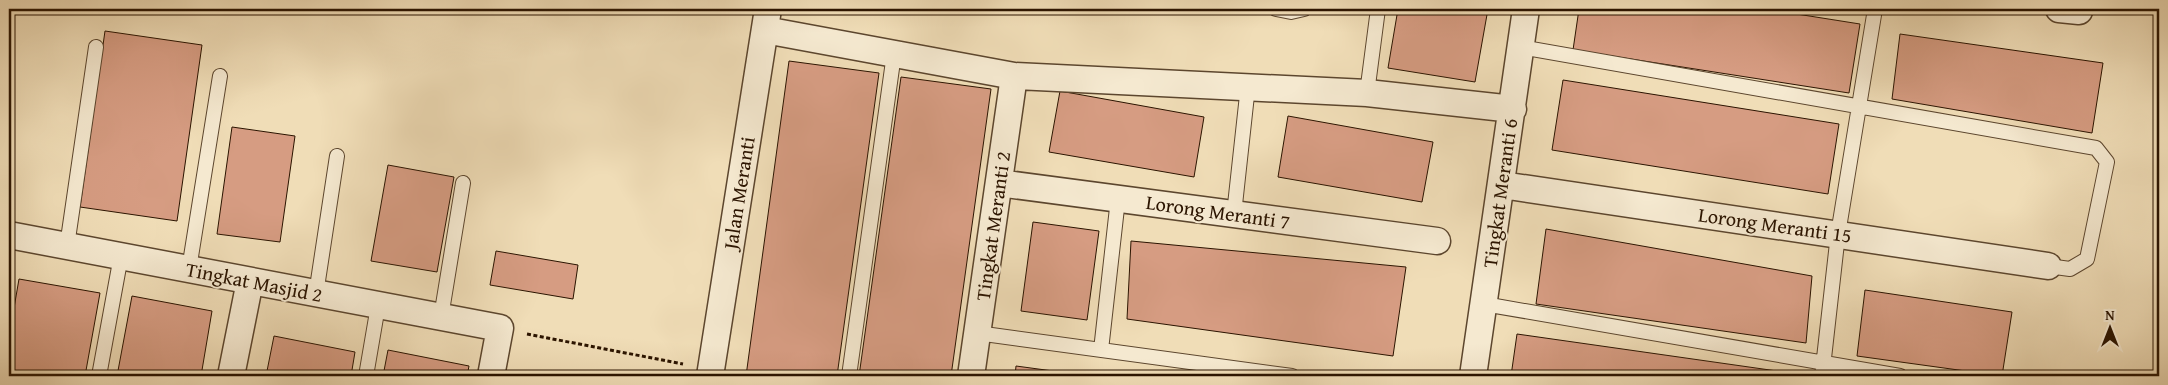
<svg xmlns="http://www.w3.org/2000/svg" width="2168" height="385" viewBox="0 0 2168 385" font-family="'Gentium Book Plus',serif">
<rect width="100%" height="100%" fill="#f0ddb7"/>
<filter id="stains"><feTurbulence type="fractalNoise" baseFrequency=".004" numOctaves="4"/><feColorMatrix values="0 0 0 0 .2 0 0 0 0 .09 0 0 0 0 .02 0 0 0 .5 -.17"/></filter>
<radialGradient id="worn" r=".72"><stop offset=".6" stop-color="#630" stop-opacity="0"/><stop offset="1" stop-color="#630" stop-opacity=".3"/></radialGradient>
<path fill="#d69c82" stroke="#2b1400" d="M1398,9H1488L1475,82L1388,68Z
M1579,9H1765L1860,24L1849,93L1573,50Z
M105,31L202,45L177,221L80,207Z
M1900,34L2103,63L2092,133L1892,99Z
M789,61L879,73L837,376H746Z
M901,77L991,89L951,376H859Z
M1563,80L1839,124L1828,194L1552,150Z
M1060,91L1204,117L1194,177L1049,152Z
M1288,116L1433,142L1422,202L1278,177Z
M232,127L295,136L280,242L217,234Z
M388,165L454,177L437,272L371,261Z
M1033,222L1099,231L1087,320L1021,311Z
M1546,229L1812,276L1806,343L1536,304Z
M1131,241L1406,267L1393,356L1127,319Z
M496,251L578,265L573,299L490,285Z
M19,279L100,293L85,376H9V337Z
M1865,290L2012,312L2002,376L1857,356Z
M132,296L212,311L201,376H117Z
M1517,334L1812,376H1511Z
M274,336L355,352L351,376H266Z
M388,350L469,366L467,376H383Z
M1016,366L1090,376H1015Z"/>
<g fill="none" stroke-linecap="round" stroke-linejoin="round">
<g stroke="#5c462e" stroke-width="16">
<path id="lane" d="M1276,9L1291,12L1304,9
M1520,47L2096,148L2107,162L2087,259L2070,269L2048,266
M1367,93L1378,9
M1234,214L1248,86
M67,246L96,47
M189,269L220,76
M316,294L337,156
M1484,304L1900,376
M441,317L463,183
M977,333L1292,376
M1101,350L1118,199
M99,376L121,256
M366,376L378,306
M849,376L894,54
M1822,376L1838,234L1875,9"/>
</g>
<g stroke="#5c462e" stroke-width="29">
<path id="street" d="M2059,9L2079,11
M765,30L1014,76L1367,93L1513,109
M999,183L1437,241
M1502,185L2048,266
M9,235L500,328L491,376
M231,376L250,281
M710,376L768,9
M971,376L1014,76
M1473,376L1526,9"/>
</g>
<path stroke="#2b1400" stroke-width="3" stroke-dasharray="4 2.5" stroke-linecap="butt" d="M527,334L683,364"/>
<use href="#lane" stroke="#f5e9d0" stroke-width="14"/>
<use href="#street" stroke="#f5e9d0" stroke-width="26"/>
</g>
<g text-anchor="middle" stroke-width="4" stroke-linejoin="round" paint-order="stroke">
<g font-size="20" fill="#2b1400" stroke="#f5e9d0">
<text transform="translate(739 193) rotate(-81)" y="7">Jalan Meranti</text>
<text transform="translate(1500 193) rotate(-82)" y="7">Tingkat Meranti 6</text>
<text transform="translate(1218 212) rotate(8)" y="7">Lorong Meranti 7</text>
<text transform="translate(1775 225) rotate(8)" y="7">Lorong Meranti 15</text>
<text transform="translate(993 226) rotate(-82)" y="7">Tingkat Meranti 2</text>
<text transform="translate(254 282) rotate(11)" y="7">Tingkat Masjid 2</text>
</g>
</g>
<rect width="2168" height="385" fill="none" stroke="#f0ddb7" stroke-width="30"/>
<rect x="10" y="10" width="2148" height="365" fill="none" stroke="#2b1400" stroke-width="2.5"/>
<rect x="15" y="15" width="2138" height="355" fill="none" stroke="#2b1400"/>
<g transform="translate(2110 328)" stroke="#f5e9d0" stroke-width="4" paint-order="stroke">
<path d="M0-4L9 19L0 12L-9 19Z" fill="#2b1400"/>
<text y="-8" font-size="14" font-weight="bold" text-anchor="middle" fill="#2b1400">N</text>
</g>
<rect width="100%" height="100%" filter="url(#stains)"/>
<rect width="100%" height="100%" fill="url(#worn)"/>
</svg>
